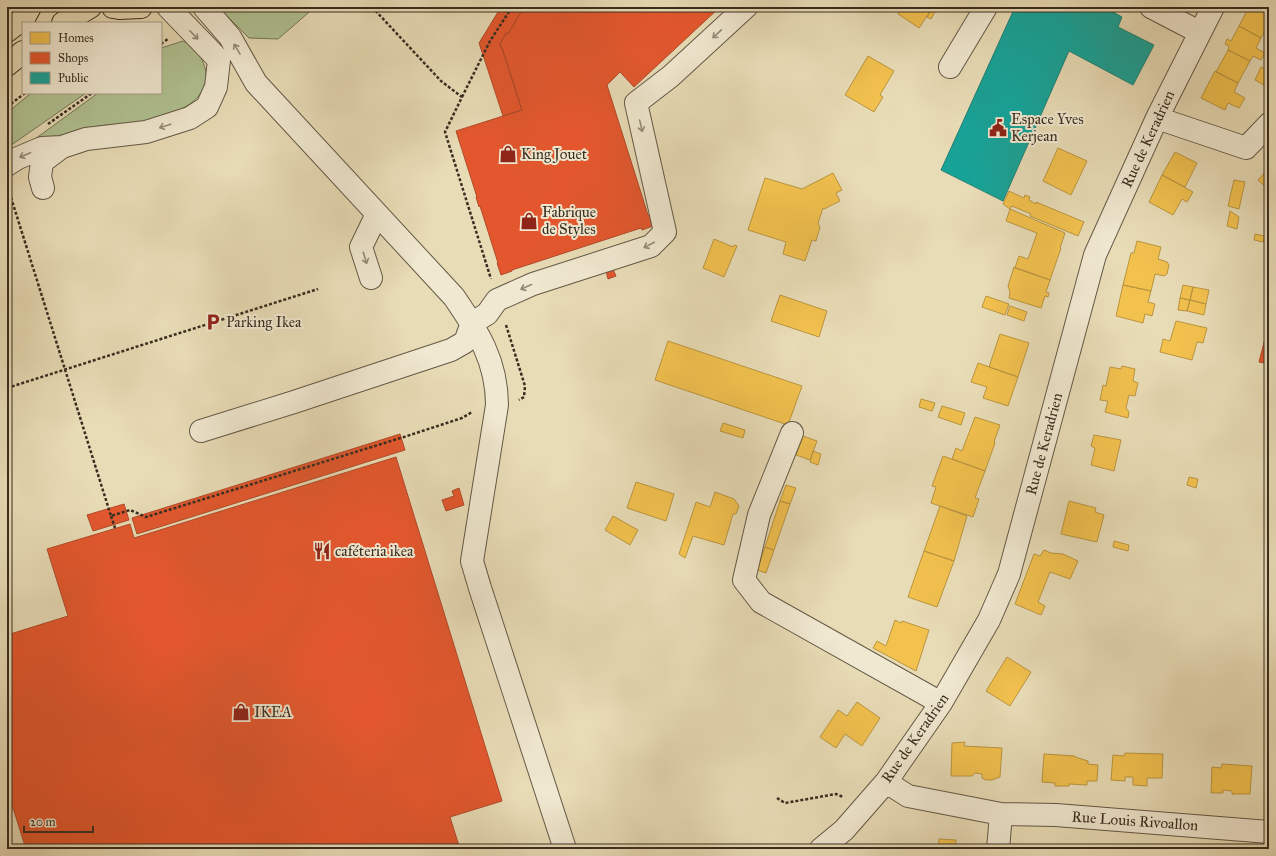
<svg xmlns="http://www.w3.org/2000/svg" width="1276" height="856" viewBox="0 0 1276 856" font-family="'IM FELL Great Primer',serif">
<rect width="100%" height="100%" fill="#e8dcb6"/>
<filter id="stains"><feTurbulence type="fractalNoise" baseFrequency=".005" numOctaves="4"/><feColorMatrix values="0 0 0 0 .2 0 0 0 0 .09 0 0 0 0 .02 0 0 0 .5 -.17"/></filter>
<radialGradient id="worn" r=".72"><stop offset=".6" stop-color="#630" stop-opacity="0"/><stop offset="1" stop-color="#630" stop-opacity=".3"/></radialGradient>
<path fill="#b1c292" stroke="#74785a" d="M218,7H315L278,39L249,38Z
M183,41C194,45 202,57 205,68C215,106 157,121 129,124C119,126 109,124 99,126C69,131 40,142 13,155L98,93H161V48Z
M31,93H86L7,148V113Z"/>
<path fill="#f2c14e" stroke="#ba9540" d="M902,7H938L936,10L933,7L919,28L898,14Z
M933,7L936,10L931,19L927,17Z
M1249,7H1269V23L1261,38L1239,26Z
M1239,26L1261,38L1256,48L1265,53L1261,60L1253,56L1250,61L1228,50L1229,46L1225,44L1227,39L1231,41Z
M1228,50L1250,61L1238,83L1216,72Z
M868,56L894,71L880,95L883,97L874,112L845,95Z
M1261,67L1269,71V88L1255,80Z
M1215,71L1238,83L1234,92L1245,98L1239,108L1228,103L1225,110L1201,98Z
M1058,148L1087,161L1071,195L1043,181Z
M1175,152L1197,163L1185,187L1162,175Z
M1269,168V190L1258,180Z
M833,173L842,190L836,193L840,201L824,209L823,208L818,223L820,227L816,241L812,240L805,261L783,254L786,242L748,230L765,178L802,189Z
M1162,175L1193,192L1187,202L1182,199L1173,215L1149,202Z
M1234,180L1245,182L1239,209L1228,206Z
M1009,191L1024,198L1025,195L1030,197L1029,200L1036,204V202L1084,222L1078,236L1030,216L1031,214L1012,206L1010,209L1003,204Z
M1010,209L1065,233L1060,248H1061L1050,280L1015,268L1019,256L1028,259L1037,233L1006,221Z
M1230,211L1239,217L1237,229L1227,226Z
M1255,234L1265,236L1263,242L1254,240Z
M714,239L733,247L734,245L737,246L724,277L703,268Z
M1137,241L1161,247L1158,259L1167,262L1169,265L1167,274L1164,276L1155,274L1151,291L1123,285L1131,253H1134Z
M1014,267L1050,280L1046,292L1049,293L1048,297L1045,296L1041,308L1009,298L1010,292L1008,286Z
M1123,285L1151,291L1148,302L1155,304L1152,316L1145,314L1143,323L1116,316Z
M1183,285L1193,287L1190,300L1180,298Z
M1193,287L1209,290L1206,304L1190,300Z
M780,295L827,311L819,337L771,321Z
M986,296L1009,304L1005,315L982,307Z
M1180,298L1190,300L1187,311L1178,310Z
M1190,300L1206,304L1204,315L1187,311Z
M1010,306L1027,312L1024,321L1007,315Z
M1176,321L1207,328L1203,343L1197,342L1192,360L1160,352L1163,339L1170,341Z
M1000,334L1029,343L1018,377L989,367Z
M668,341L802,386L788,425L655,380Z
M978,363L1018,377L1008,406L983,398L987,387L971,382Z
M1122,366L1135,369L1133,381L1138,383L1135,396L1129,395L1126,408L1129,412L1128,418L1105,412L1108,401L1100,400L1103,385L1106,386L1110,367L1121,369Z
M921,399L935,403L932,411L919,407Z
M942,406L965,413L961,425L938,417Z
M975,417L1000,425L994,442L995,443L985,471L952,459L956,448L962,451Z
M723,423L745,430L743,438L720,431Z
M1094,435L1121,440L1114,471L1091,465L1095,448L1091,446Z
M803,436L817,441L810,460L796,455Z
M813,451L821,454L818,465L810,462Z
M943,456L985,471L975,498L979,499L973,517L931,503L936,487L932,486Z
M1189,477L1198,479L1196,488L1187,485Z
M636,482L674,494L666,521L627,508Z
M786,485L796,488L790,504L780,501Z
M715,492L734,499L739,506L736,514H733L724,545L693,536L685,558L679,554L696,502L710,507Z
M780,501L790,504L774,550L765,547Z
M1069,501L1096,508L1095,512L1104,515L1097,542L1061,534Z
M940,506L967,516L954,561L924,551Z
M613,516L638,530L630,545L605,530Z
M1114,541L1129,545L1128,551L1113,547Z
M765,547L774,550L766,573L757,570Z
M1044,550L1051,553L1063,554L1078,561L1070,579L1050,572L1038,602L1045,606L1041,615L1015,604L1034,554L1040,556Z
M924,551L954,561L937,607L908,597Z
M895,620L901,623L902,621L929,630L916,671L873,648L877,641L886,646Z
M1007,657L1031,672L1010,706L986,691Z
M857,702L880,718L862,746L845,734L836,748L820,737L838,710L847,716Z
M965,742L964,746L1002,748L1000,777L992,780H986L982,778V774L975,773L972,776H951L952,743Z
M1125,753L1163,754L1162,778H1147V786L1133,785V777H1125V781L1111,780L1113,755L1124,756Z
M1044,754L1075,756V757L1088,761V764L1098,765L1097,781H1087V785L1069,784V786H1055V783L1042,782Z
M1222,764L1252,766L1250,794H1232V791L1223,790V793H1211L1212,767L1221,768Z
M939,839L956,840L955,847H968V849H938Z"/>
<path fill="#e4572e" stroke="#b04a2a" d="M501,7H524L508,34L506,33L500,44L501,48H502L522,110L503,116L479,43Z
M524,7H720L634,87L620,72L607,85L648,215L650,214L653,226L642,230L641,228L512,270V271L501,275L497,263H498L480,206L479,207L476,197H477L456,131L522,110L502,48H501L500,44L506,33L508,34Z
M613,269L616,276L608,279L606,271Z
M1269,323V364L1259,362Z
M400,434L405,450L137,534L132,518Z
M396,457L502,801L450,817L460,849H26L7,789V635L68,616L47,549L130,524L134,538Z
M459,488L464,505L446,511L442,500L454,496L452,491Z
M124,504L129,520L93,531L87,515Z"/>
<path fill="#17a398" stroke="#218074" d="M1015,7H1104L1122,17L1118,27L1154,45L1133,85L1069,51L1003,201L941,170Z"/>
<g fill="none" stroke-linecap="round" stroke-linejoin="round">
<g stroke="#645946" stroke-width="24">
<path id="minor" d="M204,7L230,37L256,83L454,297C478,332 497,361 497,405L472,561L480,588L565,849
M1151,7L1199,32
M950,67L986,7
M1157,118L1246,148L1269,124
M7,165L18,158L42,148L62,147L86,139L146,132L190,118L207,107L216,87L219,60L168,7
M43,188L40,177L42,162L62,147
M371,278L361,247L377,214
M201,431L294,402L451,350L465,342L472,323L487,314L497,300L533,284L651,246L665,232L636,103L671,76L746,7
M792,433L759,515L744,580L761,602L941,703
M886,782L908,796L1001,814L1056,815L1269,832
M821,849L844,830L886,782L941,703L989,620L1009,574L1095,255L1157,118L1213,7
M998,849L1001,814"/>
</g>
<g stroke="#382d21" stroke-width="24">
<path id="major" d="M113,7L119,8L141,7
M63,23L90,7
M7,31L24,18L30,7
M7,65L23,52"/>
</g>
<path stroke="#382d21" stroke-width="2.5" stroke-dasharray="3 2" stroke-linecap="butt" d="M372,7L441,81L462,97L445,132L491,279
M161,44L168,39
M462,97L490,41L512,7
M7,107L25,93
M48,124L92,93
M8,188L111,516L130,510L146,517L407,436L462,418L472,412
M506,325L525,386L524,397L519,400
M7,388L318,289
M111,516L115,528
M777,798L785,803L836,794L843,797"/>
<use href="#minor" stroke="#f0e8d0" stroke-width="22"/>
<use href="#major" stroke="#e8dcb6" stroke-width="22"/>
</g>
<defs><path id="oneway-shaft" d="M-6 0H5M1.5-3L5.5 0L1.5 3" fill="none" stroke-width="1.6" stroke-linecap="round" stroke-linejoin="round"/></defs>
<g stroke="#948a78">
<use href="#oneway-shaft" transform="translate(717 34) rotate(137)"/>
<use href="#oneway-shaft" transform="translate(194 35) rotate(46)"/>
<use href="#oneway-shaft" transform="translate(237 49) rotate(-120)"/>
<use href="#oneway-shaft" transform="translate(165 126) rotate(162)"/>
<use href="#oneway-shaft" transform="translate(641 126) rotate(77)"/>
<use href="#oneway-shaft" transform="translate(25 155) rotate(157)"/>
<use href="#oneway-shaft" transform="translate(649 245) rotate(152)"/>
<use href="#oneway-shaft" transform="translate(365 258) rotate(73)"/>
<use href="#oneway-shaft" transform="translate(526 287) rotate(156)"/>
</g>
<defs>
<g id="civic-bare" transform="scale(1.38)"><path d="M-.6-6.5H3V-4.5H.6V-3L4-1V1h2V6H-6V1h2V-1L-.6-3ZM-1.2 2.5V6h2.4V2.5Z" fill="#8f2418" stroke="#f0e8d0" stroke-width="2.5" paint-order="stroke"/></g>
<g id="shop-bare" transform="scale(1.38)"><path d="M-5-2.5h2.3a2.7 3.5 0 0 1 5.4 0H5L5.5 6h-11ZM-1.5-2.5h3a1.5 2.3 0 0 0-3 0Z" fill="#8f2418" stroke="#f0e8d0" stroke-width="2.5" paint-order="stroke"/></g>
<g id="parking-bare" transform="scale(1.38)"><path d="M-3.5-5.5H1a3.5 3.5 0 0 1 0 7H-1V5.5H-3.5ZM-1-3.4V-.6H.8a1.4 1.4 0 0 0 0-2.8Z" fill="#8f2418" stroke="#f0e8d0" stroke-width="2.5" paint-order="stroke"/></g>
<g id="restaurant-bare" transform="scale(1.38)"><path d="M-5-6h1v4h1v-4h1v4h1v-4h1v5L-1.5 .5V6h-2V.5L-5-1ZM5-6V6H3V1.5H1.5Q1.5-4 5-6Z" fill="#8f2418" stroke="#f0e8d0" stroke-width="2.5" paint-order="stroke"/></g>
</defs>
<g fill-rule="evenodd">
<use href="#civic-bare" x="998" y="128"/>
<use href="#shop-bare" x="508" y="154"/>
<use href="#shop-bare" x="529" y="221"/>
<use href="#parking-bare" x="213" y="322"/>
<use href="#restaurant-bare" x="322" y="551"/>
<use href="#shop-bare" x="241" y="712"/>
</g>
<g text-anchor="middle" stroke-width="4" stroke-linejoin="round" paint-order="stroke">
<g font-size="15" fill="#382d21" stroke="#f0e8d0" text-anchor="start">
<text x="1011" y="124">Espace Yves<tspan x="1011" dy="17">Kerjean</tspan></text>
<text x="521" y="159">King Jouet</text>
<text x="542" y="217">Fabrique<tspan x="542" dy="17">de Styles</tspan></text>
<text x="226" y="327">Parking Ikea</text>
<text x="335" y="556">caféteria ikea</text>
<text x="254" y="717">IKEA</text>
</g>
<g font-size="15" fill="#382d21" stroke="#f0e8d0">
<text transform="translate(1148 139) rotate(-65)" y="5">Rue de Keradrien</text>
<text transform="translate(1044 444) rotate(-75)" y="5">Rue de Keradrien</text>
<text transform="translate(915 738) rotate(-55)" y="5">Rue de Keradrien</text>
<text transform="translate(1135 821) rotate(4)" y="5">Rue Louis Rivoallon</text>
</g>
</g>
<rect width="1276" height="856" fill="none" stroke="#e8dcb6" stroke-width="24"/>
<rect x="8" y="8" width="1260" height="840" fill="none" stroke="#382d21" stroke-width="2"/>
<rect x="12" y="12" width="1252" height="832" fill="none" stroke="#382d21"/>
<rect x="22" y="22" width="140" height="72" fill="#f0e8d0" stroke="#a69d8a"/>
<rect x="30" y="32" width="20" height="12" fill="#f2c14e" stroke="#a69d8a"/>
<text x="58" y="42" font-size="12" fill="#382d21">Homes</text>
<rect x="30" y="52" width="20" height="12" fill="#e4572e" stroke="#a69d8a"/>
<text x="58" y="62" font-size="12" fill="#382d21">Shops</text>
<rect x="30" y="72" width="20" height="12" fill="#17a398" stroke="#a69d8a"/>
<text x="58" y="82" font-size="12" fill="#382d21">Public</text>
<path d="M24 826v6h69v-6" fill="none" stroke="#382d21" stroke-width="2"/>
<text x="30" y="826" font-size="12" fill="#382d21" stroke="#f0e8d0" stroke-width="3" paint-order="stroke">20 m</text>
<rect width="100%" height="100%" filter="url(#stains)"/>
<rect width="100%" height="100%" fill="url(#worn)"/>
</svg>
